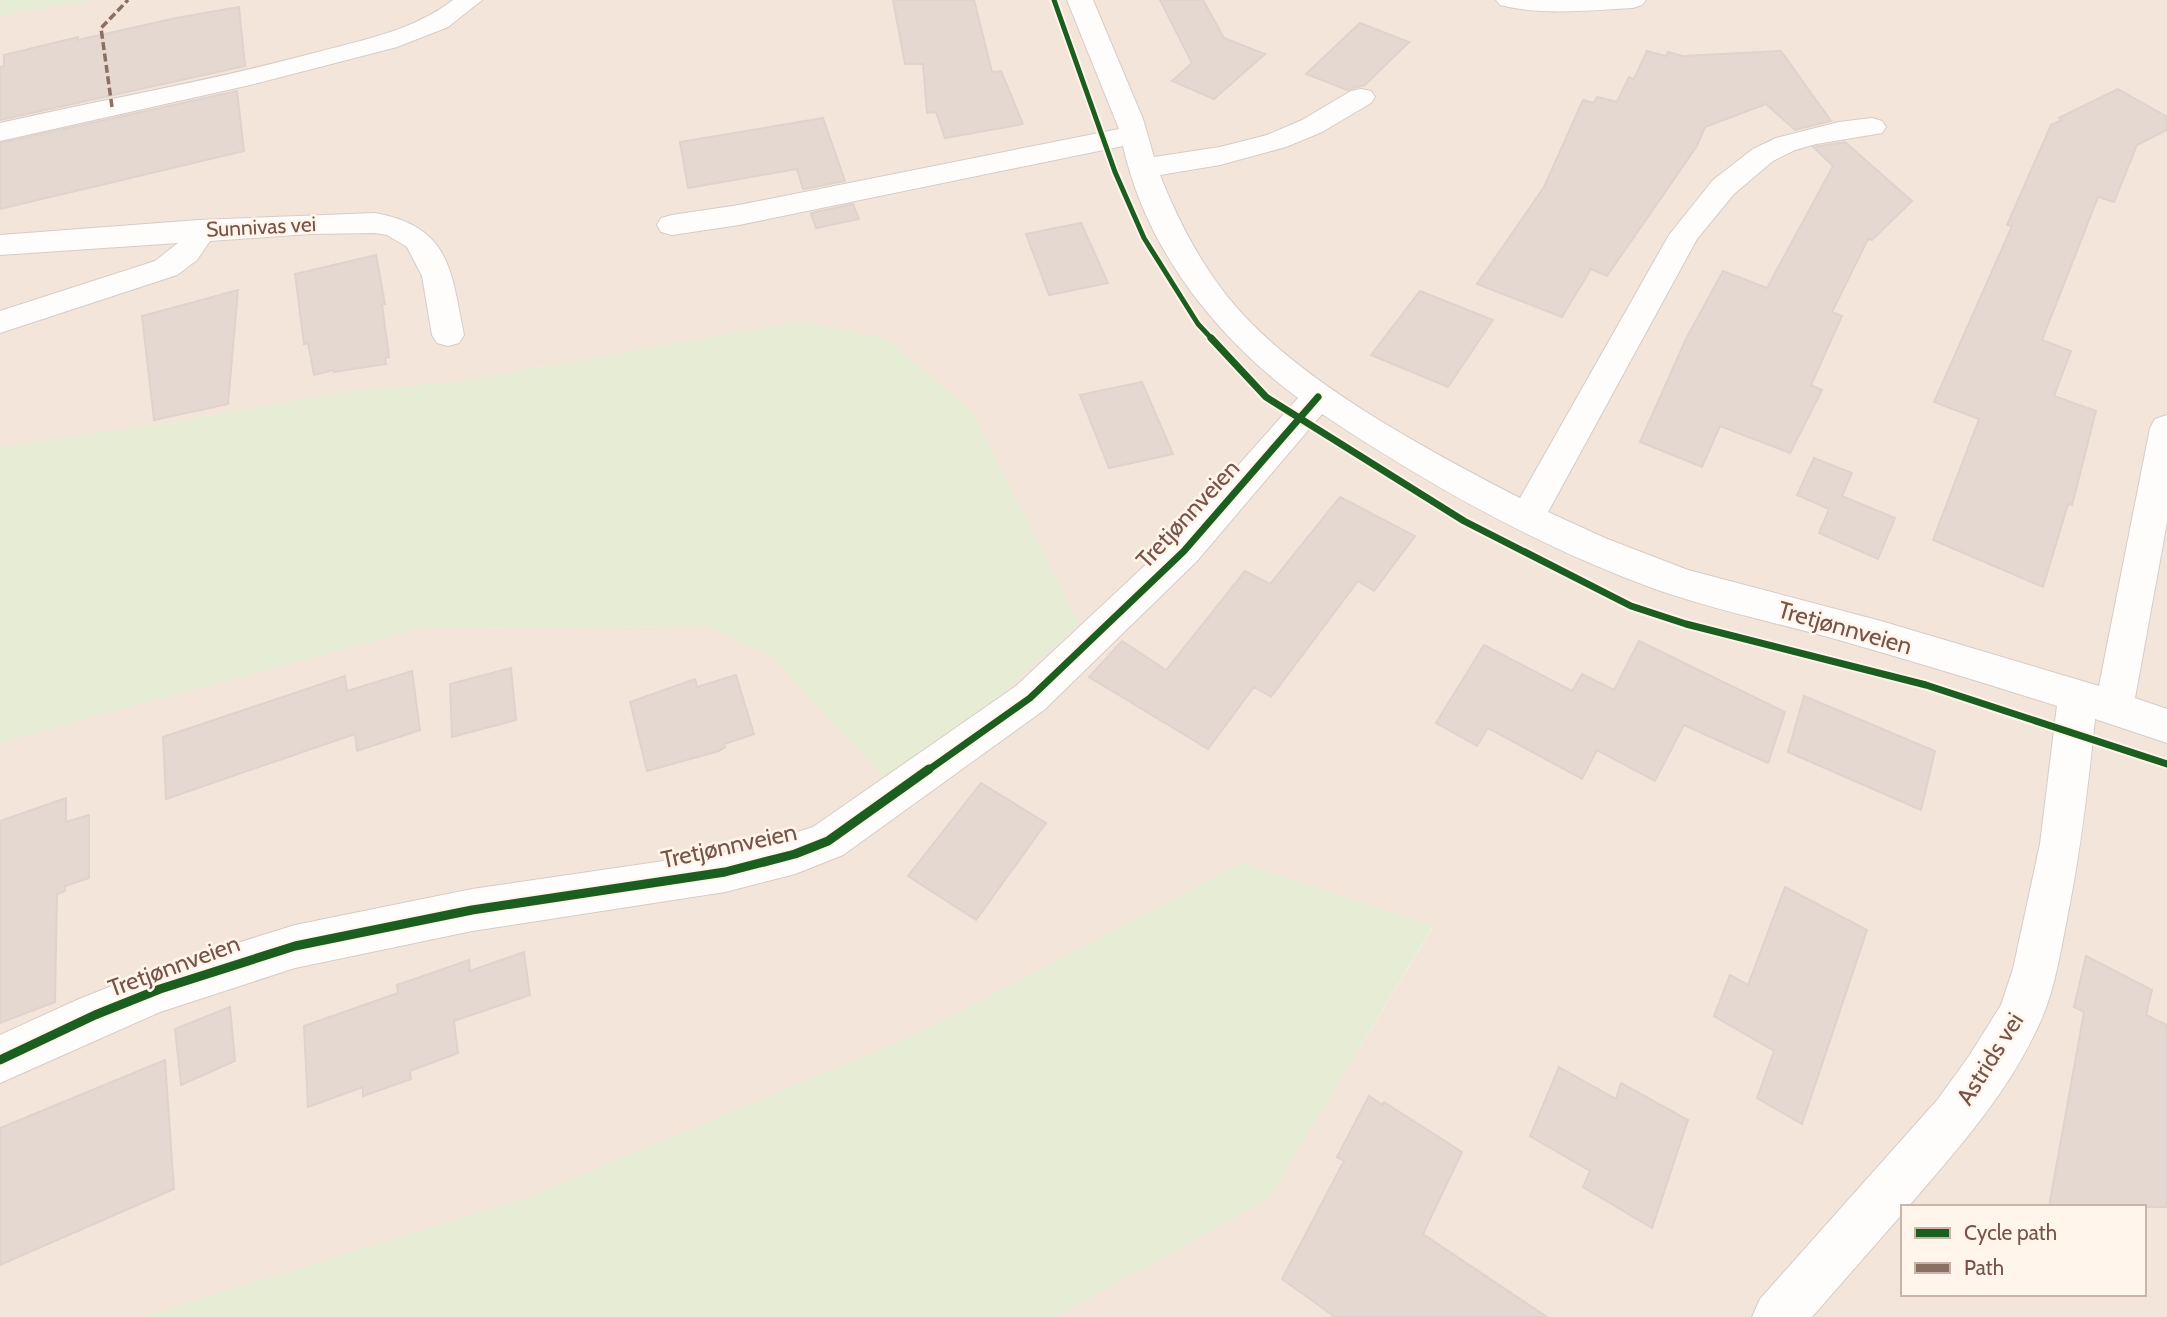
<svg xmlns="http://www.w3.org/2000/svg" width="2167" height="1317" viewBox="0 0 2167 1317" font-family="Cabin,sans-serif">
<rect width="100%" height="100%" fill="#f7f0ea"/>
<path fill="#f3e5da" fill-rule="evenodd" d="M90,0H2167V1317H1055L1268,1199L1433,927L1242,863L918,1034L529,1197L142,1317H0V742L422,628L708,626L774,657L807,696L897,789L887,339L803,321L455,382L354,390L173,422L0,447V16ZM1903,1207H2144V1294H1903Z"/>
<path fill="#e6edd4" d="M0,0H90L0,16Z
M803,321L887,339L971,411L1079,624L897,790L807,696L774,658L708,626L422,628L0,742V447L173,422L354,390L455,382Z
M1242,863L1433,926L1268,1199L1055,1317H142L529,1197L917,1034Z"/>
<path fill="#e4d8d1" stroke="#e0d2cc" stroke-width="2" d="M893,0H974L992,72L1001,71L1023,124L945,138L936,112L927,113L923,64H905Z
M1160,0H1203L1224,38L1265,54L1214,99L1172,81L1192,63Z
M239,7L245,66L0,120V67L4,66V55L78,37V40L176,18Z
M1360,23L1409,42L1365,85L1347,90L1306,74Z
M1647,51L1666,56L1668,52L1683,56L1781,51L1831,121L1795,130L1766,104L1705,127L1697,146L1607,276L1591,269L1562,317L1477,284L1544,187L1583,100L1594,103L1597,97L1617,102L1629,77L1634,79Z
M2118,89L2167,117V130L2137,145L2114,202L2098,197L2042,340L2071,351L2054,396L2096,411L2072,505L2068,504L2043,587L1933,540L1979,419L1934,402L2012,226L2007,225L2051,125L2062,120L2059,118Z
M237,91L244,151L0,209V143Z
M823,118L845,181L803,189L797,169L688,188L680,142Z
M1845,142L1912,201L1872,240L1868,239L1832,312L1842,316L1811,385L1822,390L1790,453L1720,426L1702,467L1640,442L1686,339L1723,271L1767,288L1833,166L1813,147Z
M853,204L859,219L816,228L811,213Z
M1081,223L1108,283L1049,295L1026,234Z
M376,255L385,304H382L389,357L385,358L386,364L334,372L333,370L314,375L308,343L304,344L295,274Z
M238,290L228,404L154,420L142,316Z
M1420,291L1493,320L1448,387L1371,355Z
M1142,382L1173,454L1109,468L1080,395Z
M1814,458L1852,473L1842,496L1895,518L1878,559L1819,533L1829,509L1797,495Z
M1340,497L1415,536L1374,591L1358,581L1271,697L1254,687L1208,749L1089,677L1122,641L1166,670L1245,571L1270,584Z
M1639,641L1785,712L1768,763L1684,725L1655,781L1597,750L1582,779L1488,728L1477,746L1436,723L1484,645L1572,691L1582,674L1614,690Z
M511,668L516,720L452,737L450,684Z
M412,671L420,730L357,751L355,734L166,799L163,737L345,676L347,691Z
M736,675L754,734L724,744L725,747L719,751L647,771L630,702L695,679L697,687Z
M1804,696L1935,751L1921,810L1788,752Z
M981,783L1046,823L976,920L908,876Z
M66,798V822L89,815V878L65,886V891L57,894L55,1002L0,1023V821Z
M1785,887L1867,930L1802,1124L1757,1098L1774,1051L1714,1016L1730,975L1748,985Z
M524,952L530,995L454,1021L458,1053L410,1071L411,1079L363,1096V1087L308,1107L304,1026L398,993L397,985L469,960L470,971Z
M2086,956L2152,990L2146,1015L2167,1025V1207H2049L2084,1012L2074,1007Z
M230,1007L235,1061L181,1085L175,1029Z
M165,1060L174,1189L0,1265V1128Z
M1559,1067L1616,1099L1621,1083L1688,1120L1652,1228L1583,1187L1590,1171L1530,1136Z
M1369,1096L1383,1105L1384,1102L1462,1152L1423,1234L1547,1317H1335L1282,1279L1344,1161L1337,1157Z"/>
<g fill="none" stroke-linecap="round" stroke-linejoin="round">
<g stroke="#d6ccc7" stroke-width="2">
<path id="minor" d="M453,0H482L448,27L397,47L250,85L0,141V123C105,99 210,81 314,53C362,40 413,31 453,0Z
M1067,0H1093L1143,119L1154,157L1220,147L1267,135L1302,120L1351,91L1361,89L1371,91L1375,97L1371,103L1322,132L1286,147L1220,165L1160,175C1179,223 1203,269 1237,308C1305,385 1429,451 1520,498L1669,235L1713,180L1753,149L1776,138L1839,122L1872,118L1882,121L1886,127L1882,133L1816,144L1795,150L1773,161L1734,194L1697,239L1548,512L1605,538L1688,570L1881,621L2099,686L2150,428L2155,419L2167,415V522L2135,698L2167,709V743L2095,719C2088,788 2080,856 2066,924C2059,960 2053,998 2036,1031C2005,1097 1955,1152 1908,1207H1903V1213L1812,1317H1752L1760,1299L1938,1099L1969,1056L2001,1005L2013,969L2040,844L2057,706C1985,683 1912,661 1839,640C1777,623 1715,610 1655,589C1537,546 1427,484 1322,414L1197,561L1044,710L843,855L795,874L725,892L472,931L295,968L160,1012L0,1083V1035L79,999L160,967L295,925L472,889L725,852L760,844L813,827L1016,686L1171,541L1298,398C1215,336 1146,249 1123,146L739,225L672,235L661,232L657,225L661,218L672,215L739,205L1119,129Z
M1496,0H1646L1642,5L1633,8C1590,10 1543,16 1500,5Z
M375,213C450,227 451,269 464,335L459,343L448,346L437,343L432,335L422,276L407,247L387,235L375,233L309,234L210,241L197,260L177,275L0,333V311L155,261L178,243L0,255V235L199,220Z"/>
</g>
<use href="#minor" fill="#fefdfc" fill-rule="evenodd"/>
<path stroke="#8d6e63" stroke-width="3.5" stroke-dasharray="8 3.5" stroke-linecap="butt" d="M112,107L101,28L128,0"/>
<g stroke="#fff5eb" stroke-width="9">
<path id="cycleway-far2" d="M1054,0L1115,172L1144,238L1198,324L1213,340"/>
</g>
<g stroke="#fff5eb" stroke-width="11">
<path id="cycleway-far1" d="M1211,338L1266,397L1464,521L1631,606L1686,624L1926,685L2167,764
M927,771L1030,698L1184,551L1318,397"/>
</g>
<g stroke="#fff5eb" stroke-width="13">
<path id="cycleway" d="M0,1060L95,1015L160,989L295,946L472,910L725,872L795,854L828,841L929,769"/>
</g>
<use href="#cycleway-far2" stroke="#1b5e20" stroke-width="5"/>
<use href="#cycleway-far1" stroke="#1b5e20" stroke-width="7"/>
<use href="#cycleway" stroke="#1b5e20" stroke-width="9"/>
</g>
<g text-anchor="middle" stroke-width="5" stroke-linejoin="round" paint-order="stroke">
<g font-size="21" fill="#775349" stroke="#fff5eb">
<text transform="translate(261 227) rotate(-3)" y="7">Sunnivas vei</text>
</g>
<g font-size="24" fill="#775349" stroke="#fff5eb">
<text transform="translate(1188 514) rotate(-47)" y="8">Tretjønnveien</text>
<text transform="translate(1845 628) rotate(16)" y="8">Tretjønnveien</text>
<text transform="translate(729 846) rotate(-12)" y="8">Tretjønnveien</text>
<text transform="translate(174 966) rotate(-20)" y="8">Tretjønnveien</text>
<text transform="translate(1990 1059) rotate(-58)" y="8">Astrids vei</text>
</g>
</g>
<rect x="1901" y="1205" width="245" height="91" fill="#fff5eb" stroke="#c9b4aa" stroke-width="2"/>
<rect x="1915" y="1228" width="35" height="10" fill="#1b5e20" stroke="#c9b4aa" stroke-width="2"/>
<text x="1964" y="1240" font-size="21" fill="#775349">Cycle path</text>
<rect x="1915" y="1263" width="35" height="10" fill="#8d6e63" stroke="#c9b4aa" stroke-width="2"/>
<text x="1964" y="1275" font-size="21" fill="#775349">Path</text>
</svg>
